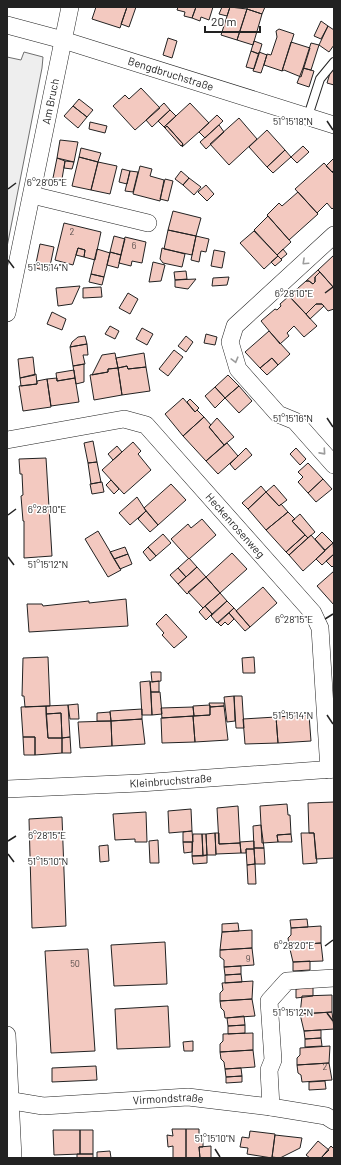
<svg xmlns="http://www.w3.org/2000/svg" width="341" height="1165" viewBox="0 0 341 1165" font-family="Barlow,sans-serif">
<rect width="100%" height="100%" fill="#fff"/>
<path fill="#eee" stroke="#6f6f6f" d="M24,52L43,57L42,68L7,247V57L21,60Z"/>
<path fill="#f3c9c0" stroke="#222" d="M96,7H127L120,28L92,19Z
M127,7H136L129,27L121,24Z
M178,7H196L192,18L184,16L185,12L177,10Z
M196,7H213L209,20L201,17L200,21L192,18Z
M222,7H230L227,16L219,14Z
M230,7L247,9L237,40L221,35Z
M247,7H265L262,14L247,9Z
M247,9L262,14L253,45L237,40Z
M321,21L328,26L321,39L314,36Z
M328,26L334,30V45L329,52L319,45Z
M279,29L294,34L282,71L264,65L267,54L271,55L277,37L276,31Z
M168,38L177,41L172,58L163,55Z
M254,41L262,44L259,54L251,51Z
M291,42L310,48L301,77L284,70L282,71Z
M311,43L319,45L311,70L303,68Z
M251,51L259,54L254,69L246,67Z
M259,52L267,55L261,73L253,71Z
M303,68L314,71L309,87L297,83Z
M334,69V85L327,83L330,73Z
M141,88L160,108L135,130L113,106L125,95L129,99Z
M79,99L93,110L87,117L73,106Z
M164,103L170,110L152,127L146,120Z
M190,103L209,123L182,147L183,144L167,126L165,128L164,127Z
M73,106L87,117L78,128L64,116Z
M170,110L176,116L164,127L158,121Z
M217,115L223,121L205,138L199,132Z
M239,118L257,139L229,165L210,144Z
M90,122L107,126L105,133L89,129Z
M219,125L224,132L206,149L200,142Z
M167,126L183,144L181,146L165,128Z
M267,130L285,150L267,167L249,147Z
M60,140L78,142L74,162L57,158Z
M303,146L309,152L297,163L291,157Z
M81,148L101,153L98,162L79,157Z
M285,150L291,157L273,173L267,167Z
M79,157L98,162L91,190L72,186Z
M57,158L65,161L62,179L53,178Z
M334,158V170L332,172L326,166Z
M65,161L74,162L72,169L64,168Z
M98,162L117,166L110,194L91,190Z
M324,163L334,174V207L332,209L327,203L317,213L295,189Z
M140,166L152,169L150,176L164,180L160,201L133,194Z
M122,169L130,171L127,184L119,182Z
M130,171L138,172L133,192L125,191Z
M181,171L189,178L183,185L175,179Z
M189,178L201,187L194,195L183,185Z
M165,179L173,181L168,201L160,199Z
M206,185L214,194L207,201L198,192Z
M298,192L318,214L289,240L267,215L279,203L282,206Z
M173,211L201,218L196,236L168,230Z
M268,216L291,242L277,255L254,230Z
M64,223L101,232L95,260L84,257L85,250L78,248L73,265L55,260Z
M168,230L196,236L192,255L164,249Z
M254,231L278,256L264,269L240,243Z
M114,236L125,239L121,255L110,252Z
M196,236L209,239L206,252L201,251L199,262L191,260Z
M125,237L146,242L142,263L132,261L131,266L119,263Z
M40,244L54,247L49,271L35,268Z
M78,248L85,250L84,257L76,255Z
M162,248L185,254L182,267L163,263L160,259Z
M97,249L110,253L104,277L91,274Z
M283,249L287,254L281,259L277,255Z
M214,250L225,252L222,268L211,266Z
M110,252L121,255L118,268L107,265Z
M334,255V288L318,270Z
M278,256L282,260L275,266L271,262Z
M153,262L165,265L161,281L149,282Z
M318,270L320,272L315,277V282L313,284L309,281H306Z
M186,271L187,279L175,280L174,272Z
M320,272L334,288V309L328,311L322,304H316L306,314L289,296L306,281H309L313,284L315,282V277Z
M91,274L104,277L102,285L89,282Z
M229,277L227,285L212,286L213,278Z
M196,279L188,289L175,287V280Z
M80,286L72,304L58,306L56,288Z
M101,287L102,297L83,298V288Z
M128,293L138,299L130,314L119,308Z
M289,296L317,326L304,337L294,326L287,333L289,336L280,344L261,321L275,309L277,310L281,306L280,304Z
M316,304H322L324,306L310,319L306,314Z
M52,312L66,319L62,330L47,324Z
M110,326L119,331L115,339L105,334Z
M142,328L153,334L147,345L136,339Z
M269,331L290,354L278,365L272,358L260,368L245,352Z
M206,334L217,337L215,345L204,343Z
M85,336L87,344L70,347L72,342L78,337Z
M186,336L193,342L186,352L178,346Z
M87,344L88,355H83L85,364L73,366L70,347Z
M174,350L183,357L168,376L159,369Z
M115,353L118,368L108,369V372L92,375L102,355Z
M144,353L146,367L128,369L127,366L118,368L116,358Z
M33,357L35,375L20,378L18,359Z
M272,358L278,365L267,375L260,368Z
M84,364V382L76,384L73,366Z
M127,366L128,369L146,367L150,391L122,395L118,368Z
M118,368L122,395L94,400L90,375L108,372V369Z
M74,370L75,378L57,381L56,373Z
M36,374L37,384L21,386L20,378Z
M228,375L239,386L225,398L215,387Z
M57,378V381L75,378L79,402L51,406L47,379Z
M47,379L51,407L23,411L19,386L37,384V381Z
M239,386L252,401L239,413L225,398Z
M215,387L225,398L215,408L205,396Z
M183,398L195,412L197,410L204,417L183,436L165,414Z
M190,399L199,408L195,412L187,402Z
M204,417L211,425L209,427L224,445L206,461L183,436Z
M217,418L234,437L224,445L209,427Z
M93,441L97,462L88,463L84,443Z
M133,442L141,451L138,454L151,470L124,494L102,470Z
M227,443L238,456L218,474L206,461Z
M117,446L122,452L113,460L108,454Z
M246,448L252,455L235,470L230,464Z
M296,448L306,459L300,465L290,454Z
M46,458L52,556L24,558V521H23L21,496L23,495L22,474H20L19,459Z
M97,462L101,482L91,484L88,463Z
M308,463L323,479L308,493L298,482L303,477L298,472Z
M323,479L332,489L316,502L308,493Z
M111,480L119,489L114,494L106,485Z
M102,482L104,492L92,494L90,484Z
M171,484L186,500L158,525L144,508Z
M274,485L287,500L279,506L266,492Z
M261,486L266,492L248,509L242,503Z
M266,492L279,506L281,504L288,512L266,530L248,509Z
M137,497L146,511L130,525L119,513Z
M146,511L158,525L150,532L138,519Z
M288,512L295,519L292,521L305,535L286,552L266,530Z
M300,514L315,532L308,538L292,521Z
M202,519L216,535L189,559L171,539L188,524L191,528Z
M98,531L121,570L108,577L85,539Z
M322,532L333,543L325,550L315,539Z
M163,534L171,543L156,556L148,547Z
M305,535L308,538L289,555L286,552Z
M311,535L325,551L303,571L289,555Z
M333,543L334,554L322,565L316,559Z
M125,547L128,554L114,559L110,552Z
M148,547L156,556L150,561L143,552Z
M232,553L247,569L220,593L206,577Z
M128,554L132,564L120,569L114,559Z
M334,554V565L332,567L326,561Z
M189,558L197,567L186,577L178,568Z
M197,567L206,577L187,594L178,584Z
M178,568L186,577L178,584L170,575Z
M334,571V605L317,586Z
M206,577L220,593L203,608L188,592Z
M263,587L277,603L250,627L236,611Z
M220,593L227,601L212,614L205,606Z
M126,599L128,626L29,632L27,604H42L43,606L89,601V603Z
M227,601L234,608L217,623L211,616Z
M205,606L212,614L206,620L199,612Z
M234,608L250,627L245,631L229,613Z
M229,613L234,619L228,625L225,622L221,626L218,623Z
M166,614L187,637L174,648L162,635L164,633L156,624Z
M48,657L50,706L25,707L24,696H22L23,658Z
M254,657L255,673H243L242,658Z
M151,672H161V681L152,682Z
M150,681L152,715H142L140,682Z
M159,681V692H151L150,682Z
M151,692H160L162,714L152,715Z
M234,696L235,721L227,722L224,697Z
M234,696H242L244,728H236Z
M209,703H224V706L210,707Z
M78,704L79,719H70L68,705Z
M68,705L70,737L62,738L61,713L46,714V706Z
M210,705V715L194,716L193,706Z
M46,706L48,738H62V753L35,755V737H23L21,707Z
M224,706L228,740L195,742L193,716L210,715V707Z
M193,707L194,716L162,718L161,708Z
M142,709V719L111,721L110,711Z
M110,712L111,721H97V713Z
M61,713L62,738H48L46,714Z
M309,715L311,741L278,743L276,717Z
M193,716L195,742L162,743L161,718Z
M276,717L278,743L245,744L243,719Z
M142,719L145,744L112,746L111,721Z
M111,721L112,746L80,748L78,722Z
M23,737H35V755H24Z
M70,737L71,753H62V738Z
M334,802V858L316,859L314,833H309L308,803Z
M287,804L288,815H290L291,834L277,835L278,842L262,843L260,806Z
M238,806L240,843L219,844L217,808Z
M191,809L192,831L169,833L168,811Z
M146,812L147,842H135V839L115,840L113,814Z
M62,817L66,926L32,928L29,819Z
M261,825L264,848H254L253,826Z
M192,831L193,842H183V832Z
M215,833L216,855H207L206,834Z
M215,833H219V844L240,843L241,853L216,854Z
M301,833H314L317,863L303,864Z
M193,834H202L203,856H192Z
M202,834H206L207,855L203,856Z
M291,834L292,842H278L277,835Z
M158,840L159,863H150L149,841Z
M254,841V849H246V853H241L240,842Z
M183,842H192V852L184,853Z
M108,845L109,861L100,862L99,846Z
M254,848H264L265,864H255Z
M246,849H254L255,864L247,865Z
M207,855V863L193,864L192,856Z
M255,864L256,884H248L247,865Z
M307,919L308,927L291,928L290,920Z
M238,923L239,931L222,932V924Z
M321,926V943L289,945L288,938L291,935V928Z
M252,930V948L220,950L222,932Z
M165,942L167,984L114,986L111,945Z
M321,943L323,961L293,962L289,945Z
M252,948L254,965L224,967V960L220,957V950Z
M88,949L95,1051L51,1053L45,951Z
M310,961V970L293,971V962Z
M241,966V974L225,975L224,967Z
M241,974L242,982L225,983V975Z
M253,981L252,999L220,1001V993L223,990L222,983Z
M313,987V996L296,998V989Z
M332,995V1012L300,1014L302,996Z
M252,999L255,1016L225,1018L224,1011L221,1008L220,1001Z
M168,1006L170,1047L117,1049L115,1009Z
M332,1012L334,1029L304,1031L300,1014Z
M244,1016L245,1025L228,1026L227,1018Z
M245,1025V1033L228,1034V1026Z
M321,1030V1038L305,1039L304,1031Z
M253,1033V1050L220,1052V1044L223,1041V1034Z
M321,1038L322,1046L305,1047V1039Z
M193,1041V1051H184L183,1042Z
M330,1046L329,1063L297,1065V1058L300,1055V1048Z
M253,1050L255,1067L225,1069L224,1062L221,1059L220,1052Z
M329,1063L332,1080L302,1082L301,1075L298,1073L297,1065Z
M96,1066L97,1080L52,1082V1068Z
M241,1068L242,1076L226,1077L225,1069Z
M242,1076V1082L226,1083V1077Z
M325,1081L326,1089L309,1090V1082Z
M172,1129H186V1158H173V1146L168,1147L167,1135L173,1136Z
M186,1129H199V1139H203V1147H199L200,1158H186Z
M53,1130H80V1154L54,1155Z
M80,1130H93V1154H80Z
M250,1131L275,1134L272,1158L247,1154L248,1148L240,1147L242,1137L249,1138Z
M275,1135L302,1138L300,1148L280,1158L272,1157Z
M318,1141L329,1150L321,1158H310L306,1155Z
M211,1146V1158H200L199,1147Z
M331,1146L334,1149V1158H321Z
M110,1151L111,1158H97V1152Z
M77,1154H93V1158H77Z"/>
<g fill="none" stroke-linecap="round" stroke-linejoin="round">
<g stroke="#222" stroke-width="10">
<path id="service" d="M308,116L320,79L334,62"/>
</g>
<g stroke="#222" stroke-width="18">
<g id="minor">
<path id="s1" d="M7,25L63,40L334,125"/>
<path d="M32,195L148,223"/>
<path d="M334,235L235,326L230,342L238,369L278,414L295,421L334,465"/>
<path id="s2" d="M7,313L70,7"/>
<path id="s3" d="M7,440L124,419L146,425L313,613L320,628L329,770"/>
<path id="s4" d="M7,789L140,783L334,769"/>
<path d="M7,1035L13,1158"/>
<path id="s5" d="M7,1100L43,1106L188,1097L271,1107L326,1116L334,1121"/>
<path d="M271,1107L269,1070L273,1060L269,1001L287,981L334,978"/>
</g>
</g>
<use href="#service" stroke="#fff" stroke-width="8"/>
<use href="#minor" stroke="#fff" stroke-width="17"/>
</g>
<defs><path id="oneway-chevron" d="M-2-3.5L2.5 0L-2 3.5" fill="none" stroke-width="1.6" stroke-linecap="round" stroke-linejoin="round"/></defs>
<g stroke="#9c9c9c">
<use href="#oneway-chevron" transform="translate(305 262) rotate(137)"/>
<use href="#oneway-chevron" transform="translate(235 360) rotate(75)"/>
<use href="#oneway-chevron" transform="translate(323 452) rotate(48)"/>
</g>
<path fill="none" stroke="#222" stroke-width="1.5" d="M327,121L333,130M8,189L16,183M8,260L14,268M325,293L333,287M327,418L333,427M8,515L16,509M8,557L14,565M325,619L333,614M327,715L333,724M8,841L16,836M8,854L14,862M325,946L333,940M327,1013L333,1021M215,1149L220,1157"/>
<g text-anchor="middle" stroke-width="3" stroke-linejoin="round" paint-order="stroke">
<g font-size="9" fill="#564c4a">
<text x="72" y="235">2</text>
<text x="134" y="249">6</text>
<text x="248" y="962">9</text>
<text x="75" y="967">50</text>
<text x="325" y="1070">2</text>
</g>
<g font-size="11" fill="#222" stroke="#fff">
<text dy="4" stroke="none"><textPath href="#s1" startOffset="171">Bengdbruchstraße</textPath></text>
<text dy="4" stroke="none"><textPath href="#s2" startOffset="216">Am Bruch</textPath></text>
<text dy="4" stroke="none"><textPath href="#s3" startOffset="276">Heckenrosenweg</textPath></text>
<text dy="4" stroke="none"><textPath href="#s4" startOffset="164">Kleinbruchstraße</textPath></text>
<text dy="4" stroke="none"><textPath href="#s5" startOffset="162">Virmondstraße</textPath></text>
</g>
</g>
<g font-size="10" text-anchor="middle" fill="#222" stroke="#fff" stroke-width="3" stroke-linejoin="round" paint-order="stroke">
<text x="293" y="125">51°15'18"N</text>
<text x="47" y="186">6°28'05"E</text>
<text x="48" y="271">51°15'14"N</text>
<text x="294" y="297">6°28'10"E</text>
<text x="293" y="422">51°15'16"N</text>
<text x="47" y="513">6°28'10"E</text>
<text x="48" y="568">51°15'12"N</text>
<text x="294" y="623">6°28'15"E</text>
<text x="293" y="719">51°15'14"N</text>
<text x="47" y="839">6°28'15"E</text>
<text x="48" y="865">51°15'10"N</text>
<text x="294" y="949">6°28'20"E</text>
<text x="293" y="1016">51°15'12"N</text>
<text x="215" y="1142">51°15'10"N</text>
</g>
<rect width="341" height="1165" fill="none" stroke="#222222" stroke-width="16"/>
<path d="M205 26v6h55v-6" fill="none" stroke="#222222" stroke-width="2"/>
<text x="211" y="26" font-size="12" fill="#222222" stroke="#ffffff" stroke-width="3" paint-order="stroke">20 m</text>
</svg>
